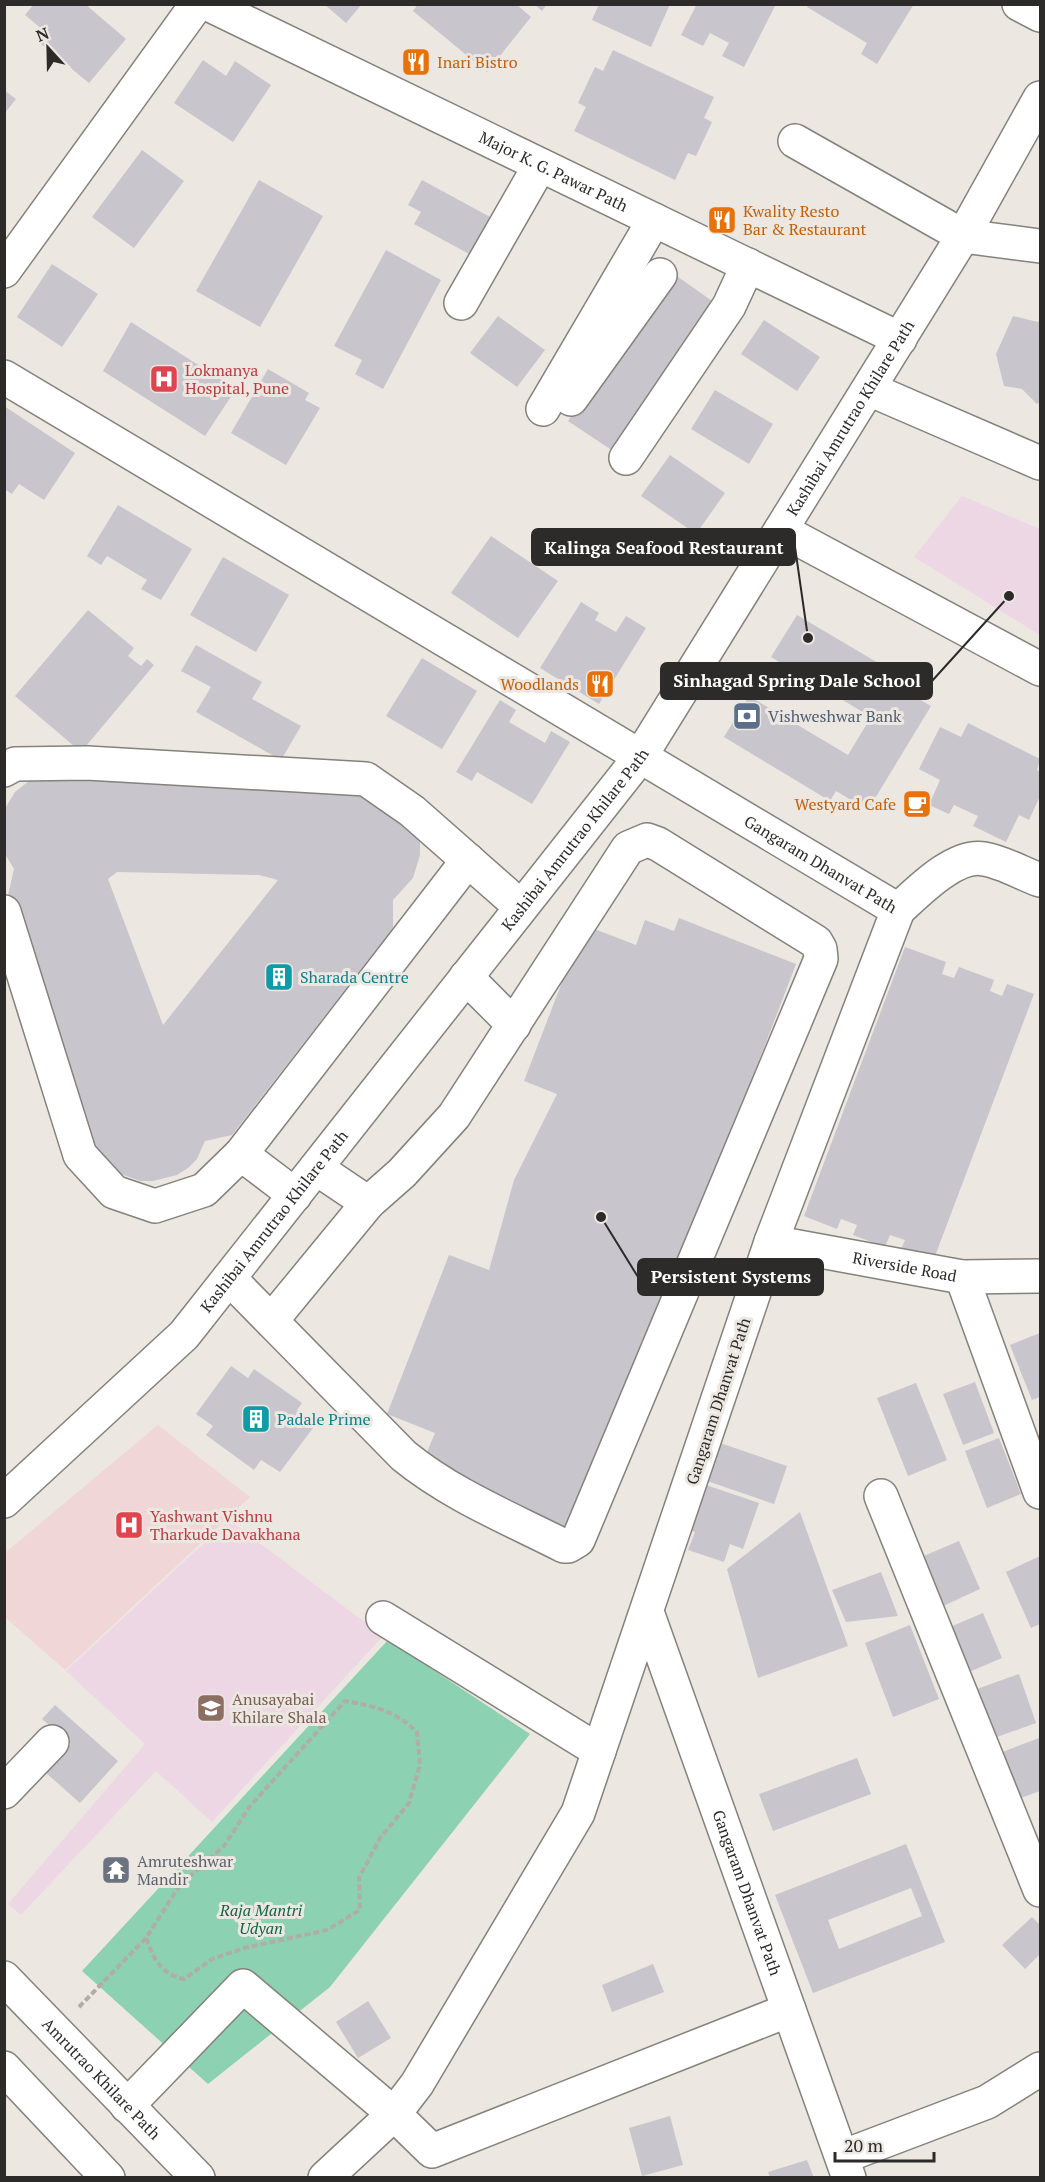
<svg xmlns="http://www.w3.org/2000/svg" width="1045" height="2182" viewBox="0 0 1045 2182" font-family="'PT Serif',serif">
<rect width="100%" height="100%" fill="#ece7e1"/>
<path fill="#edd7e4" d="M962,496L1040,529V635L914,557Z
M229,1520L383,1636L212,1822L156,1771L21,1915L8,1904L145,1744L66,1671Z"/>
<path fill="#f1d6d8" d="M158,1425L250,1497L65,1670L5,1617V1553Z"/>
<path fill="#8cd1b1" d="M388,1640L530,1734L330,1987L208,2084L82,1971Z"/>
<path fill="#c8c5cc" fill-rule="evenodd" d="M34,4H85L126,39L89,83L41,44L49,35L25,15Z
M324,4H362L346,23Z
M418,4H516L531,17L487,72L413,11Z
M534,4H547L542,11Z
M599,4H670L651,47L592,20Z
M697,4H776L744,67L722,56L729,43L710,33L703,46L681,35Z
M809,4H914L877,64L861,54L867,43L807,7Z
M613,50L714,97L704,118L712,122L696,156L688,153L675,180L574,131L586,107L578,103L595,67L603,71Z
M203,60L226,76L235,61L271,85L233,142L174,103Z
M4,90L16,99L4,114Z
M142,150L184,181L134,248L92,217Z
M259,180L323,216L260,327L196,291Z
M422,180L492,218L471,255L414,224L421,212L408,205Z
M386,250L441,280L383,389L355,374L362,360L334,346Z
M52,264L98,294L62,347L17,317Z
M671,272L715,303L613,451L568,421Z
M498,316L545,350L517,387L470,353Z
M1013,316L1038,322L1040,319V402L1037,404L1022,389L1004,386L996,354Z
M764,320L820,357L797,391L741,354Z
M131,322L236,389L205,436L103,371Z
M268,369L309,393L305,400L320,408L286,465L231,433Z
M715,390L773,424L749,464L691,429Z
M4,406L75,453L44,500L19,484L12,494L4,489Z
M670,455L725,493L696,534L641,496Z
M118,505L192,549L161,600L141,589L147,580L107,556L101,565L87,556Z
M491,536L558,581L518,638L451,593Z
M223,557L289,595L256,652L190,615Z
M581,602L599,613L595,620L616,632L626,616L646,628L599,704L540,668Z
M88,610L134,648L128,656L141,666L147,659L154,665L81,752L15,696Z
M797,615L902,677L897,686L931,706L868,810L836,791L830,801L724,737L749,696L848,755L871,717L771,657Z
M196,645L262,682L252,699L301,726L281,760L196,712L211,687L181,671Z
M422,658L477,691L442,749L386,716Z
M500,700L516,710L509,722L545,743L551,731L570,742L532,804L477,772L472,781L456,772Z
M968,723L1040,759L1037,770L1040,772V796L1029,820L1019,815L1006,842L973,826L978,816L954,805L949,814L929,805L940,780L919,769L940,727L961,737Z
M111,769L362,789L418,831L420,843V855L413,878L393,900V928L232,1135L205,1141L197,1159L188,1168L177,1175L153,1181H140L116,1172L99,1154L92,1143L7,900L14,869L4,852V810L15,792L34,777L80,776L91,781ZM117,872L259,875L278,880L163,1025L108,879Z
M679,918L796,964L578,1535L423,1462L435,1433L387,1414L449,1255L489,1270L514,1180L557,1094L524,1081L584,925L636,945L645,920L674,931Z
M905,947L946,962L942,974L954,978L959,967L994,980L990,991L1002,996L1007,984L1034,994L932,1264L900,1252L905,1240L890,1235L885,1247L853,1235L857,1225L841,1219L837,1229L804,1216Z
M1040,1333V1397L1032,1400L1010,1345Z
M231,1366L248,1378L254,1369L302,1403L297,1410L316,1424L280,1472L261,1460L254,1470L206,1435L213,1426L196,1414Z
M975,1382L994,1433L963,1445L943,1394Z
M916,1383L947,1460L908,1476L877,1398Z
M999,1438L1021,1494L987,1508L965,1451Z
M717,1442L787,1466L774,1504L704,1480Z
M703,1484L759,1503L743,1549L730,1544L724,1562L688,1550L695,1532L687,1529Z
M800,1512L848,1646L758,1678L727,1569Z
M959,1541L980,1589L941,1607L919,1558Z
M1040,1556V1624L1031,1628L1006,1572Z
M881,1572L898,1616L846,1622L832,1590Z
M983,1613L1002,1658L969,1672L950,1627Z
M910,1625L939,1699L893,1717L865,1643Z
M1019,1674L1036,1723L994,1738L977,1689Z
M55,1705L118,1761L80,1803L45,1772L71,1744L42,1719Z
M1039,1738L1040,1791L1018,1799L1000,1753Z
M857,1758L871,1794L773,1831L759,1794Z
M906,1844L945,1942L813,1993L775,1895ZM911,1888L922,1916L839,1949L828,1920Z
M1032,1917L1040,1925V1954L1025,1969L1002,1945Z
M653,1964L664,1992L612,2012L602,1985Z
M368,2001L391,2038L358,2058L336,2022Z
M670,2116L683,2165L642,2176L629,2128Z
M807,2160L814,2178H770L768,2172Z"/>
<g fill="none" stroke-linecap="round" stroke-linejoin="round">
<g stroke="#85817b" stroke-width="36">
<g id="minor">
<path id="s1" d="M208,4L900,339"/>
<path d="M1019,4L1040,15"/>
<path d="M795,141L963,236L1040,246"/>
<path d="M4,271L197,4"/>
<path d="M461,303L540,165"/>
<path id="s2" d="M4,377L898,910L771,1242L578,1813L417,2084L394,2114L325,2178"/>
<path d="M869,389L1040,463"/>
<path d="M571,399L660,275"/>
<path d="M543,409L654,220"/>
<path d="M626,458L729,306L748,265"/>
<path d="M781,530L1040,669"/>
<path d="M4,770L15,764L87,763L366,779L412,811L521,907"/>
<path d="M898,910C917,893 955,853 984,859C1003,862 1023,874 1040,880"/>
<path d="M4,912L80,1155L114,1192L155,1206L204,1190L241,1154L468,860"/>
<path d="M466,977L514,1025"/>
<path d="M241,1154L295,1195"/>
<path d="M316,1168L368,1203"/>
<path id="s3" d="M771,1242L962,1277L1040,1276"/>
<path d="M962,1277L1040,1492"/>
<path d="M229,1278L404,1456C452,1495 509,1518 564,1546H568L578,1540L821,959L820,949L816,942L658,844L647,840L628,848L454,1116L402,1173L368,1203L271,1321"/>
<path d="M881,1496L1040,1890"/>
<path id="s4" d="M4,1501L184,1335L640,757L963,236L1040,98"/>
<path id="s5" d="M647,1612L849,2178"/>
<path d="M383,1618L599,1751"/>
<path d="M4,1792L52,1742"/>
<path d="M127,2106L243,1986L394,2114L432,2151L789,2010"/>
<path d="M842,2157L987,2102L1040,2069"/>
</g>
</g>
<g stroke="#85817b" stroke-width="36">
<g id="major">
<path id="s6" d="M4,1978L198,2178"/>
<path d="M4,2068L108,2178"/>
</g>
</g>
<path stroke="#b0aca7" stroke-width="4" stroke-dasharray="6 3" stroke-linecap="butt" d="M79,2007L146,1938L180,1885L224,1846L250,1806L345,1701C374,1706 396,1711 417,1732L420,1765L409,1803L380,1838L359,1878L360,1910L327,1930L244,1948L212,1959L184,1979C161,1974 154,1960 146,1938"/>
<use href="#minor" stroke="#fff" stroke-width="33"/>
<use href="#major" stroke="#fff" stroke-width="33"/>
</g>
<defs>
<g id="restaurant-square" transform="scale(1.5)"><rect x="-9" y="-9" width="18" height="18" rx="4" fill="#e8710a" stroke="#ece7e1"/><path d="M-5-6h1v4h1v-4h1v4h1v-4h1v5L-1.5 .5V6h-2V.5L-5-1ZM5-6V6H3V1.5H1.5Q1.5-4 5-6Z" fill="#fff"/></g>
<g id="hospital-square" transform="scale(1.5)"><rect x="-9" y="-9" width="18" height="18" rx="4" fill="#e0444e" stroke="#ece7e1"/><path d="M-5-5h3v3.5h4V-5h3V5h-3V1.5h-4V5h-3Z" fill="#fff"/></g>
<g id="bank-square" transform="scale(1.5)"><rect x="-9" y="-9" width="18" height="18" rx="4" fill="#5c6f8a" stroke="#ece7e1"/><path d="M-6-4H6V4H-6ZM0-2.3a2.3 2.3 0 1 0 0 4.6a2.3 2.3 0 1 0 0-4.6Z" fill="#fff"/></g>
<g id="cafe-square" transform="scale(1.5)"><rect x="-9" y="-9" width="18" height="18" rx="4" fill="#e8710a" stroke="#ece7e1"/><path d="M-5.5-4.5H6V0H3Q3 3.5 0 3.5H-2.5Q-5.5 3.5-5.5 0ZM3-3.2v2h1.7v-2ZM-6 4.5H4V6H-6Z" fill="#fff"/></g>
<g id="building-square" transform="scale(1.5)"><rect x="-9" y="-9" width="18" height="18" rx="4" fill="#0f9aa8" stroke="#ece7e1"/><path d="M-4-6H4V6H1V3H-1V6H-4ZM-2.5-4.3h1.7v1.8h-1.7ZM.8-4.3h1.7v1.8H.8ZM-2.5-1h1.7V.8h-1.7ZM.8-1h1.7V.8H.8Z" fill="#fff"/></g>
<g id="school-square" transform="scale(1.5)"><rect x="-9" y="-9" width="18" height="18" rx="4" fill="#8d6e63" stroke="#ece7e1"/><path d="M0-5L7-2L0 1L-7-2ZM-4 1L0 2.5L4 1V4Q0 6-4 4Z" fill="#fff"/></g>
<g id="temple-square" transform="scale(1.5)"><rect x="-9" y="-9" width="18" height="18" rx="4" fill="#6b7280" stroke="#ece7e1"/><path d="M0-6L5-2H3V0L6.5 2.5H4V6H1.5V3h-3V6H-4V2.5H-6.5L-3 0V-2H-5Z" fill="#fff"/></g>
</defs>
<g fill-rule="evenodd">
<use href="#restaurant-square" x="416" y="62"/>
<use href="#restaurant-square" x="722" y="220"/>
<use href="#hospital-square" x="164" y="379"/>
<use href="#restaurant-square" x="600" y="684"/>
<use href="#bank-square" x="747" y="716"/>
<use href="#cafe-square" x="917" y="804"/>
<use href="#building-square" x="279" y="977"/>
<use href="#building-square" x="256" y="1419"/>
<use href="#hospital-square" x="129" y="1525"/>
<use href="#school-square" x="211" y="1708"/>
<use href="#temple-square" x="116" y="1870"/>
</g>
<g text-anchor="middle" stroke-width="6" stroke-linejoin="round" paint-order="stroke">
<g font-size="16" fill="#c56008" stroke="#ece7e1" text-anchor="start">
<text x="437" y="68">Inari Bistro</text>
<text x="743" y="217">Kwality Resto<tspan x="743" dy="18">Bar &amp; Restaurant</tspan></text>
<text x="579" y="690" text-anchor="end">Woodlands</text>
<text x="896" y="810" text-anchor="end">Westyard Cafe</text>
</g>
<g font-size="16" fill="#2d2b29" stroke="#ece7e1">
<text dy="6" stroke="none"><textPath href="#s1" startOffset="384">Major K. G. Pawar Path</textPath></text>
<text dy="6" stroke="none"><textPath href="#s4" startOffset="1380">Kashibai Amrutrao Khilare Path</textPath></text>
<text dy="6" stroke="none"><textPath href="#s4" startOffset="876">Kashibai Amrutrao Khilare Path</textPath></text>
<text dy="6" stroke="none"><textPath href="#s2" startOffset="951">Gangaram Dhanvat Path</textPath></text>
<text dy="6" stroke="none"><textPath href="#s4" startOffset="390">Kashibai Amrutrao Khilare Path</textPath></text>
<text dy="6" stroke="none"><textPath href="#s3" startOffset="136">Riverside Road</textPath></text>
<text transform="translate(718 1401) rotate(-72)" y="6">Gangaram Dhanvat Path</text>
<text dy="6" stroke="none"><textPath href="#s5" startOffset="298">Gangaram Dhanvat Path</textPath></text>
<text dy="6" stroke="none"><textPath href="#s6" startOffset="140">Amrutrao Khilare Path</textPath></text>
</g>
<g font-size="16" fill="#be3a42" stroke="#ece7e1" text-anchor="start">
<text x="185" y="376">Lokmanya<tspan x="185" dy="18">Hospital, Pune</tspan></text>
<text x="150" y="1522">Yashwant Vishnu<tspan x="150" dy="18">Tharkude Davakhana</tspan></text>
</g>
<g font-size="16" fill="#4e5e75" stroke="#ece7e1" text-anchor="start">
<text x="768" y="722">Vishweshwar Bank</text>
</g>
<g font-size="16" fill="#0d838f" stroke="#ece7e1" text-anchor="start">
<text x="300" y="983">Sharada Centre</text>
<text x="277" y="1425">Padale Prime</text>
</g>
<g font-size="16" fill="#785e54" stroke="#ece7e1" text-anchor="start">
<text x="232" y="1705">Anusayabai<tspan x="232" dy="18">Khilare Shala</tspan></text>
</g>
<g font-size="16" fill="#5b616d" stroke="#ece7e1" text-anchor="start">
<text x="137" y="1867">Amruteshwar<tspan x="137" dy="18">Mandir</tspan></text>
</g>
<g font-size="16" font-style="italic" fill="#136548" stroke="#ece7e1">
<text x="261" y="1916">Raja Mantri<tspan x="261" dy="18">Udyan</tspan></text>
</g>
</g>
<path fill="none" stroke="#2d2b29" stroke-width="2" d="M808 638L795 547M1009 596L932 681M601 1217L638 1277"/>
<g fill="#2d2b29" stroke="#ece7e1" stroke-width="2">
<circle cx="808" cy="638" r="6"/>
<circle cx="1009" cy="596" r="6"/>
<circle cx="601" cy="1217" r="6"/>
</g>
<g fill="#2d2b29" stroke="#2d2b29" stroke-width="2">
<rect x="532" y="529" width="263" height="36" rx="6"/>
<rect x="661" y="663" width="271" height="36" rx="6"/>
<rect x="638" y="1259" width="185" height="36" rx="6"/>
</g>
<g font-size="18" text-anchor="middle" font-weight="bold" fill="#fff">
<text x="664" y="554">Kalinga Seafood Restaurant</text>
<text x="797" y="687">Sinhagad Spring Dale School</text>
<text x="731" y="1283">Persistent Systems</text>
</g>
<rect width="1045" height="2182" fill="none" stroke="#2d2b29" stroke-width="12"/>
<g transform="translate(48 48) rotate(338)" stroke="#ece7e1" stroke-width="4.5" paint-order="stroke">
<path d="M0-4.5L10 22L0 15L-10 22Z" fill="#2d2b29"/>
<text y="-9" font-size="16" font-weight="bold" text-anchor="middle" fill="#2d2b29">N</text>
</g>
<path d="M835 2152v9h99v-9" fill="none" stroke="#2d2b29" stroke-width="3"/>
<text x="844" y="2152" font-size="18" fill="#2d2b29" stroke="#ece7e1" stroke-width="4.5" paint-order="stroke">20 m</text>
</svg>
